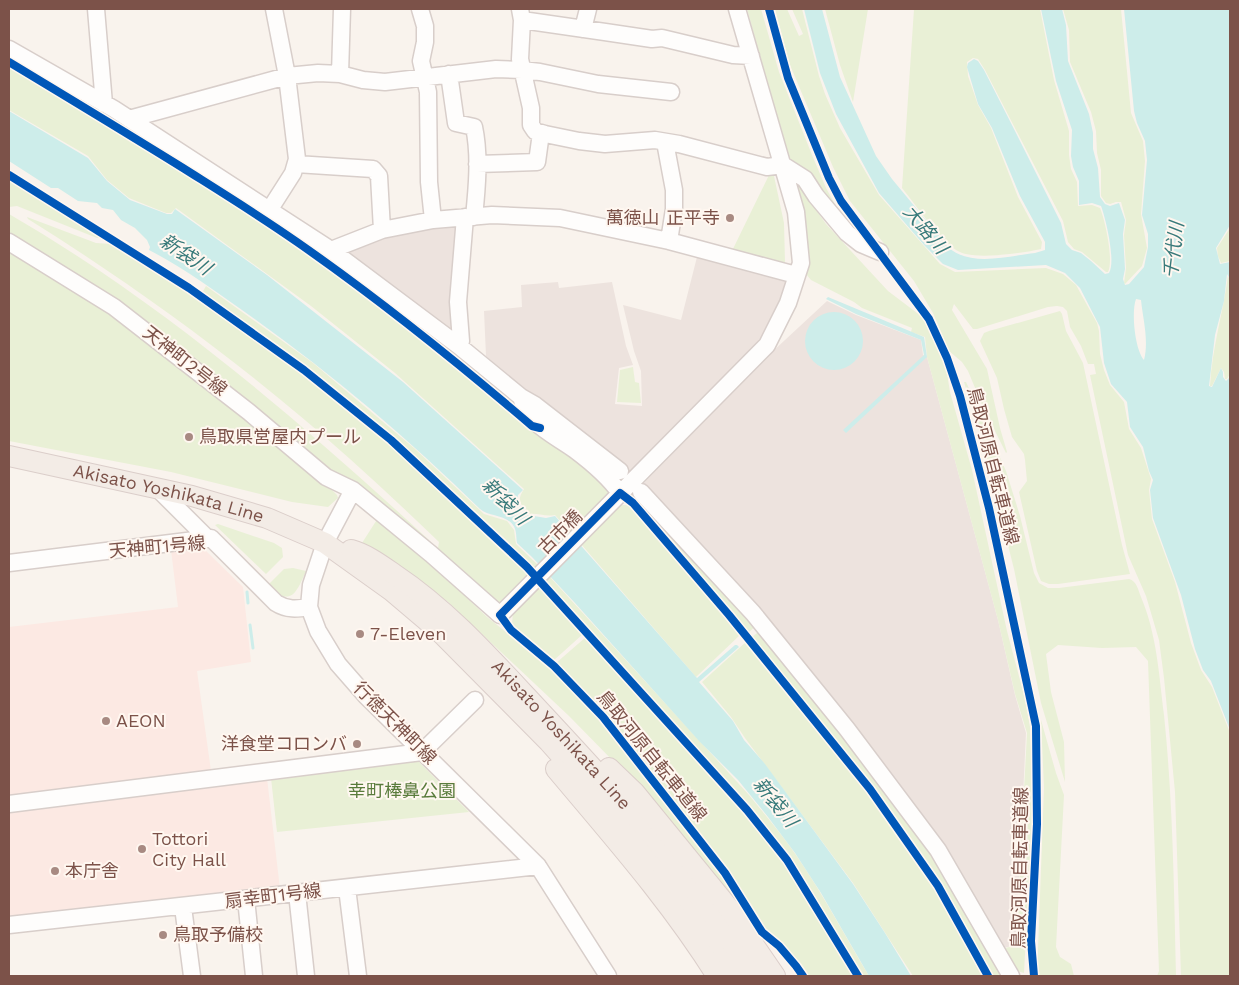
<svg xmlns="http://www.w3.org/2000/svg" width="1239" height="985" viewBox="0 0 1239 985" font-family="'Work Sans','Noto Sans JP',sans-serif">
<rect width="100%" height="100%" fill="#f9f3ed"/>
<path fill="#fce9e3" d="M199,547L204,549L243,587L251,662L197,671L211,771L9,795V627L178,607L171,550Z
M267,778L280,889L9,919V809Z"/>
<path fill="#ede3de" d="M460,227L454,333L344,254V248L395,232Z
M697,257L787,282L788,285L766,330L748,355L629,473L571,421L553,411L520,386L486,356L484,311L522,307L521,285L558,282L559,288L612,282L626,346L633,365L619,368L615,404L642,406L641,371L634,351L623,305L681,320Z
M827,301L856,315L921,340L923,355L927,357L998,620L1015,695L1026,733L1016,945L1003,948L961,882L642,485L771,353Z"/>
<path fill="#e9f0d6" d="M747,9H761L779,72L812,155L826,188L836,206L854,229L822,194L790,165Z
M775,9H787L799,36L803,34L792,9H802L819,76L825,94L840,128L879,195L940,264L955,272L1046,268L1063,274L1076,285L1097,323L1099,331L1100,354L1104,370L1110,385L1124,402L1129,429L1141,448L1151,479L1149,490L1152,519L1175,582L1191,643L1201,670L1212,687L1230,733V976H1181L1175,792L1164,678L1159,640L1146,596L1128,555L1090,375L1096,374L1094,364H1088L1081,346L1070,327L1067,311L1063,307L1057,306L1048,307L977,329H973L954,304L952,310L987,369L1000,428L1007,452L1006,453L983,407L968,371L962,362L949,351L933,313L914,281L850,201L833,167L790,65Z
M825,9H868L853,102L840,65Z
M914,9H1040L1054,80L1069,131V155L1071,169L1077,182L1078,206L1092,205L1100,208C1105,220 1114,260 1108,272H1106L1082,252L1074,249L1068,242L1063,221L985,70L978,59L973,58L967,62L968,76L978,105L991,128L1018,197L1042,242L1041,249C1024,253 976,260 960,252C942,244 916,205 902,188Z
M1063,9H1121L1131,113L1143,141L1145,161L1141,214L1147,248L1142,266L1125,284L1124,283L1126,268L1124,235L1126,220L1121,202H1116L1110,204L1106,203L1101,196V170L1097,153L1096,131L1091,112L1070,62L1069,30Z
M9,56C144,131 275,214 399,307C441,339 481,374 521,408L532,423C372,283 193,167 9,60Z
M9,66L161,157L331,271L452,362L523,424L578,459L610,491V494L571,533L555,515C545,517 538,513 529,514C520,502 516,502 524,489L395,373L311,306L176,208L171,213H166L129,198L107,180L88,156L9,110Z
M770,173L774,176L784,223L785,262L780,265L731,253Z
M9,178L106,238H97L17,206L9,207Z
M795,181L805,191L809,200L826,224L888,291L925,319L946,367L950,392L972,470L1007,631L1025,699L1030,727L1033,800L1024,973L1014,970L1002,949L1016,945L1027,733L1015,694L998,620L927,357L925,337L911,332L912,328L862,308L854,302L811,280L806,274L807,244L805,218Z
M9,214C163,303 298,420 429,540L430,543L349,478L323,470L320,464L244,398L125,306L9,233Z
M27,217L96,243L112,244L120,248C182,289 246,327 304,373C384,435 458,503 529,575L503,602L499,604L490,601L438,548L439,542C410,514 380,486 350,459C250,370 142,290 28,219Z
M1230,228V261L1221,263L1218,256L1217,248Z
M9,246L113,311L324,482L337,495L338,498L328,507L292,502L171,472L9,441Z
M1228,276L1230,280V374L1227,379H1225L1224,372L1221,368L1212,386H1210C1212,348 1223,313 1228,276Z
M206,286L313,363L414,448L484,514L507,521L514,530L516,544L539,566L534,571C464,501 392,433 314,372C278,344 240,319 202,293Z
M1060,311L1062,314L1066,331L1083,363L1122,545L1130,574L1058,584H1049L1041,581L1037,571L1019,492L1027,481L1025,460L1024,454L1012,437L1004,409L997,378L980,341L984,333L989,331Z
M633,367L635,382L639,383L641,403L617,402L620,370Z
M964,382H966L1006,471L1020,516L1034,573L1039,583L1048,588H1059L1129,579C1137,581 1138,590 1141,597C1157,635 1159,675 1164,715C1173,802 1174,889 1176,976H1157L1159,971L1148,661L1136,647L1102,648L1058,645L1046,654L1051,692L1064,742L1065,782L1041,703L1014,569L983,446Z
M632,493L680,542L757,625L748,633L682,556L662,530L629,496Z
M621,505H626L632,508C670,548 705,592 741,634L696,677L581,544Z
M378,518L444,576L487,617L546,664L568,683L594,712L667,801L717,868L757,932L754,933L620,768L569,716L448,602L406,570L362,543Z
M218,524L274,543L282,548L283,557L266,574L215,525Z
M293,568L306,571C296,594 291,607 267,586L284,569Z
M549,576L749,795C765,815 782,834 796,855C823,894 845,936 869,976H861L787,856L742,799L544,581Z
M540,586L583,634L553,661L513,628L512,624L513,612Z
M762,629L904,809L1006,976H991L975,944L950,900L866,777L752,637Z
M586,637L738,803L783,861L854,976H806C795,960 781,941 765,930C727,869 685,812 640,757C614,725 587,692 556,663Z
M747,641L860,780L949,911L984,976H913L853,883L745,738L731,717L702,682Z
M1041,720L1056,773L1064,795L1056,947L1060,957L1071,964L1074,976H1037L1044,788Z
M418,761L469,812L277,832L271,778Z"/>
<path fill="#cdedea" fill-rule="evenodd" d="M804,9H822L840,77L876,156L892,179L949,248C971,267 1009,256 1035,253L1045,250V242L1020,196L992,128L978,104L967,67L968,63L974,59L978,61L984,70L1015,131L1061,223L1066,244L1072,250L1081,253L1091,261L1105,274L1109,273C1116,262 1106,219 1101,206L1092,203L1079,205V181L1073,167L1071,156L1072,130L1056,81L1041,9H1062L1066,25L1068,61L1089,114L1093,133V149L1098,168L1100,197L1105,204L1110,206L1119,203L1125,220L1123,234L1125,269L1123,279L1125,285L1129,284L1144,267L1148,247V234L1142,215L1147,160L1145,141L1137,123L1134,111L1124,9H1230V225L1216,248L1220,264L1230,262V279L1227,274L1224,301L1215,335L1209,386L1212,387L1221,368L1223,372V377L1226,381L1230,377V730L1211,681L1203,670L1195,649L1181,595L1153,518L1150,490L1153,480L1149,471L1143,447L1130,427L1127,402L1111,384L1104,363L1100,327L1080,288L1065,273L1046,265L958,270L943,264L924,245L879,193L836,114L820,73ZM1136,299L1141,300C1143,320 1149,340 1144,360C1135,350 1131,312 1136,299Z
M9,111L88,158L107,181L130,200L167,214H172L175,209L267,275L403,382L523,490L518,495L517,501L528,515L546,518L555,516L697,678L735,645H737L739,647L699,682L733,721L744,740L765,764L853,884L885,933L911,976H869L821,893L795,853L768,817L738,780L700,742L575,603L532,557L517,543C516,538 517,530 513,525C505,514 489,517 480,509C406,436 326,369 242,310C211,288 182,267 149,250L150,247L147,240L135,228L121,220L113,210L102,208L97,203L78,201L58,188H51L9,161Z
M828,297L924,337L927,357L846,433L843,430L924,355L921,340L856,314L826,299Z
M805 341a29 29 0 1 1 58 0a29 29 0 1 1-58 0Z"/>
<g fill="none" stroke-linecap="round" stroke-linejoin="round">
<path stroke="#cdedea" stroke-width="3" d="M247,592L248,603
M250,625L253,648"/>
<g stroke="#d8ceca" stroke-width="19">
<path id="minor" d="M96,9L104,104
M420,9L425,26V42L421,61L428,92L429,182L433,220
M520,9L522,20L520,59L531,108V125L535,131L545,134L579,141L605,144L655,140L679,144L767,167L783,165L805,179L816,196L847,233L861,244L880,252
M522,20L605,32L652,39L662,38L733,55L751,56
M583,29L588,9
M9,49L114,109L331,250L459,346L521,397L535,405L620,471
M340,74L342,9
M449,74L456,123L474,127C480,155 477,188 474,217
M129,119L287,76L318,73L340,74L363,80L385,82L496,69L522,70L540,72L598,84L671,92
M665,142L674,190V209L669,241
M296,164L373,169L379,176L382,230
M477,164L537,162L541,133
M270,209L293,173L297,159L287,76L274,9
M9,242L114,307L249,412L326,477L353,490L431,554L500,615L767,345L788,303L801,263L796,212L737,9
M331,250L382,230L433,220L492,215L560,218L669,241L796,275
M459,346L461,341L458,302L465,217
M521,397C528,425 553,434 575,450C591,462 608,476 620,493
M157,488L208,539
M353,490L325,543L311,585L309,607L318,631L338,664L366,696L538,866L608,976
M641,492L753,613L847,729L938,850L1011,976
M9,563L211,538L276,603C287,610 297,609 309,607
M9,804L422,752L475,700
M347,888L358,976
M297,893L306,976
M246,899L254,976
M183,907L192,976
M9,925L538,866"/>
</g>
<g stroke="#dbceca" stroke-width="22">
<g id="major">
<path id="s1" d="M9,456L192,496L267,518L325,543L392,591L438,630L549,742L597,796L676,890L706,930L736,976"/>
<path id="s2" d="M351,550C366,554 381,565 394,574C445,608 486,653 527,697C579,753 631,808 678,868C705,902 730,939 754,976"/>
<path d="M609,768L635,793L728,907L775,976"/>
<path d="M556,769C613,837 670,901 717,976"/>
</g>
</g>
<use href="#minor" stroke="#fefdfc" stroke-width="16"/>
<use href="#major" stroke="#f3ece6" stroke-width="20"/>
<g stroke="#fff7f0" stroke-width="11">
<path id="cycleway" d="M769,9L788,78L829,178L841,201L929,319L947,358L960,396L989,508L1036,726L1037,824L1031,941L1034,976
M9,62C67,97 125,132 183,168C221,192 260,216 297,242C379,299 456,361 532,426L540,428
M9,175L189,288L304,370L391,440L527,567L747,810L787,860L858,976
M803,976L796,966L779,946L762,932L725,873L603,717L554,666L511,630L500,615L620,493L633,503L729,615L870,789L938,886L988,976"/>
</g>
<use href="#cycleway" stroke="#0057b8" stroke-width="8"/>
</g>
<g fill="#a88a82" stroke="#fff7f0" stroke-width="2">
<circle cx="730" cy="218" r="5"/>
<circle cx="189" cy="437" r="5"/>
<circle cx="360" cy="634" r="5"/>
<circle cx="106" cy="721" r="5"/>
<circle cx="357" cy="744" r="5"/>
<circle cx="142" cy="849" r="5"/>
<circle cx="55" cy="871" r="5"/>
<circle cx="163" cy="935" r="5"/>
</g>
<g text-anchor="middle" stroke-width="4" stroke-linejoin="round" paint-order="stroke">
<g font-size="18" fill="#7c5249" stroke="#fff7f0" text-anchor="start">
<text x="720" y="224" text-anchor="end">萬徳山 正平寺</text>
<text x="199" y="443">鳥取県営屋内プール</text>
<text x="370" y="640">7-Eleven</text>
<text x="116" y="727">AEON</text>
<text x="347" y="750" text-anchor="end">洋食堂コロンバ</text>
<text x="152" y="845">Tottori<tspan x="152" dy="21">City Hall</tspan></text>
<text x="65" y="877">本庁舎</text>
<text x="173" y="941">鳥取予備校</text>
</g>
<g font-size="18" fill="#7c5249" stroke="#fff7f0">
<text transform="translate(185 361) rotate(38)" y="6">天神町2号線</text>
<text transform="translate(993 466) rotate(76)" y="6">鳥取河原自転車道線</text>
<text dy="6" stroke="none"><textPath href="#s1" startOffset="164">Akisato Yoshikata Line</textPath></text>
<text transform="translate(560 532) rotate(-45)" y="6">古市橋</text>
<text transform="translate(157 547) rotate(-5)" y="6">天神町1号線</text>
<text transform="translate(395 723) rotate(45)" y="6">行徳天神町線</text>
<text dy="6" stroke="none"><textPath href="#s2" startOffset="282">Akisato Yoshikata Line</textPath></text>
<text transform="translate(652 756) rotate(51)" y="6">鳥取河原自転車道線</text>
<text transform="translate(1020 868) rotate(-89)" y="6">鳥取河原自転車道線</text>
<text transform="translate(273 896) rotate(-7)" y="6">扇幸町1号線</text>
</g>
<g font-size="18" fill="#5a7c3c" stroke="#fff7f0">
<text x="402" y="797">幸町棒鼻公園</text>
</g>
<g font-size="19" font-style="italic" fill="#387a7a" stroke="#fff7f0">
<text transform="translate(926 229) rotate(50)" y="7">大路川</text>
<text transform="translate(1173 250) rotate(-83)" y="7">千代川</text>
<text transform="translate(186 254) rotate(34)" y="7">新袋川</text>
<text transform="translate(506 501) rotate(45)" y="7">新袋川</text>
<text transform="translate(776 802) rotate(51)" y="7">新袋川</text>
</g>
</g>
<rect width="1239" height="985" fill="none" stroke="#7c5249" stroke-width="20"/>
</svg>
